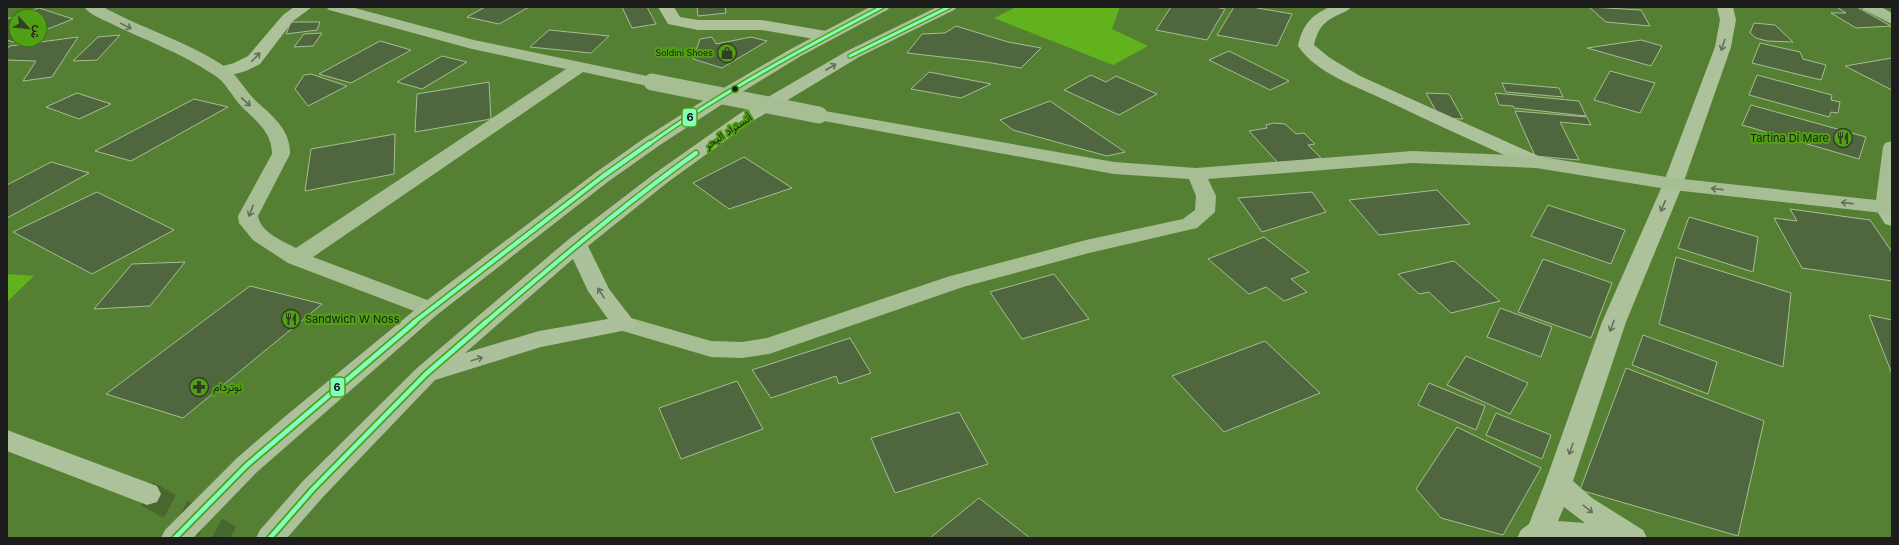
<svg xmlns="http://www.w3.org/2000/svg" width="1899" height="545" viewBox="0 0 1899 545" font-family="Inter,Vazirmatn,sans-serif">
<rect width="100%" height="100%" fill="#558033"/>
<path fill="#62b21e" d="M1016,7H1120L1112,29L1148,46L1113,65L994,18Z
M7,274L34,276L7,302Z"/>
<path fill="#50663f" stroke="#a6be93" d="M485,7H529L499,24L467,17Z
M622,7H647L656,24L632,28Z
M697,7H725L726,13L698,16Z
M1171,7H1215L1225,9L1207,40L1156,30Z
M1234,7H1252L1292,14L1277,46L1217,35Z
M1589,7L1641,10L1650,26L1606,22Z
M1837,7H1857L1891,26L1856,28L1831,13H1846Z
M39,8L73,19L40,32V16H16Z
M16,16V40H19L13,42L7,40V19Z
M291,22H320L317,30L286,34Z
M1754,23L1775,25L1793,42L1767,41L1756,38L1750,33Z
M956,26L1008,42L1041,48L1021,68L986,62L907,53L922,34L945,33Z
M549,30L609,36L591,53L530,47Z
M322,33L313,46L294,47L304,34Z
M120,35L97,60L73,61L98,37Z
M78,37L52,77L23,81L36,61L7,60V49L10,46Z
M712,37L716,44L751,37L767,41L722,68L693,59L700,39Z
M1641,40L1662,46L1651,66L1587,48Z
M380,41L411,50L351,83L319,74Z
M1760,43L1800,52L1803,59L1826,65L1821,80L1752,63Z
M1229,51L1289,81L1270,90L1209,60Z
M442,56L467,62L422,89L397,82Z
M1892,58V90L1845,66Z
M1610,71L1655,83L1640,113L1594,100Z
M929,72L991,84L961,98L911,89Z
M311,74L347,86L308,106L295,89L304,75Z
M1091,75L1106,82L1116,76L1157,94L1119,115L1064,90Z
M1757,75L1832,95L1831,100L1840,102L1838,113L1831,112L1829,117L1749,95Z
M489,82L491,119L415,132L417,94Z
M1502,83L1559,88L1563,97L1506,92Z
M77,93L111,104L79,119L46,107Z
M1426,93L1449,94L1463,119L1440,118Z
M1495,93L1579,101L1586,116L1514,108L1513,106L1499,105Z
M194,99L228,107L131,161L95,151Z
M1050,101L1125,152L1107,156L1013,130L1000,120Z
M1751,105L1866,137L1859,159L1742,125Z
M1515,111L1587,117L1591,125L1560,122L1579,160L1535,156Z
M1274,123L1285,124L1296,134L1304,133L1315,144L1308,145L1321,158L1280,165L1249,131L1267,128L1266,125Z
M395,134L394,174L305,191L311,149Z
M744,157L792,188L729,209L693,183Z
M51,162L89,173L7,218V185Z
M1437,190L1470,224L1379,235L1349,200Z
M97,192L174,230L92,274L13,232Z
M1312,192L1326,212L1262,232L1238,198Z
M1548,205L1625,230L1611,264L1531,236Z
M1790,209L1870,220L1892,252V281L1802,268L1774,218L1797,221Z
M1689,217L1758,237L1753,272L1678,248Z
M1264,237L1309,272L1291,279L1307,292L1284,301L1266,287L1249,294L1208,259Z
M1676,257L1791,293L1783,367L1659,324Z
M1543,259L1612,283L1591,338L1518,312Z
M1454,261L1500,301L1451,313L1429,292L1419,294L1398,274Z
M185,262L150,306L94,309L132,264Z
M1054,274L1089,319L1022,339L990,292Z
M250,286L322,304L183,418L106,394Z
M1500,308L1552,327L1541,357L1487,337Z
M1869,315L1892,320V374Z
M1643,335L1717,362L1708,394L1632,365Z
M850,338L871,373L839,384L836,376L771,398L752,370Z
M1265,341L1320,393L1224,432L1172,376Z
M1466,356L1528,383L1510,414L1447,385Z
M1626,368L1764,421L1738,536L1580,490Z
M737,381L763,429L681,459L659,408Z
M1429,383L1485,406L1476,430L1418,405Z
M959,412L988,464L895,493L871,438Z
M1496,413L1551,435L1542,459L1486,435Z
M1457,427L1541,468L1503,535L1441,518L1416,489Z
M979,498L1030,538H930Z"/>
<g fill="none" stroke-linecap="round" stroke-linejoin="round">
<path stroke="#47672e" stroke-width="26" stroke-dasharray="26 13" stroke-linecap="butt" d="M147,494L230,538"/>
<path fill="#adc29b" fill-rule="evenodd" d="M7,430L157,486L161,494L157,502L147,505L7,451Z"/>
<path fill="#adc29b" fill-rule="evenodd" d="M294,7H312L293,21L260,64L246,71L228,76L222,77L216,76L214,72L216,68L234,63L248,56L283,15Z
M658,7H674L680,17L698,20H762L826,31L832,33L834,36L832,39L826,41L762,30H698L668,24Z
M1330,7H1351C1348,11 1344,12 1340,14C1324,21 1318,28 1314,45L1330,58L1360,76L1543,158L1546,162L1543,166L1536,168L1529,166C1481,145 1433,123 1385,100C1356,86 1317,74 1298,46C1302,26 1311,15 1330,7Z
M1717,7H1733L1736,20L1731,47L1683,184L1626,322L1573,481L1592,498L1643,530L1647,538H1517L1521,530L1529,524L1545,483L1602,322L1663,184L1715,47L1720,20ZM1564,507L1585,523L1558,521Z
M1885,202L1892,204V226L1885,224L1875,208L1878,204Z"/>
<path fill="#a7be94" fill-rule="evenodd" d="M84,7H103C143,29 189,42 227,68C238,76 246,92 257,102C273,116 291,131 290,154L258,216C261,233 283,241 296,248L566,69L472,49L329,10L326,7H351L474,40L652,77L658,78L661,82L658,86L652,87L583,72L313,257L438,304L441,309L438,314L430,317L288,263L253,240L239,223L238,216L272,154C272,132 256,121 242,107C232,97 226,82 214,75C182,53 144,40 110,23C102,19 90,15 84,7Z
M1861,7H1881L1892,13V24L1864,10Z
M819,110L1114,162L1196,168L1412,151L1536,156L1673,178L1876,200L1883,147L1885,143L1892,141V214L1673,190L1536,168L1412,163L1208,179L1216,196L1215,212L1197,228L1089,253L963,287L769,354L742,358L711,357L616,329L612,324L616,319L624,316L711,341L742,342L767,338L947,277L1086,240L1183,219L1195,210L1196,196L1189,179L1114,174L813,119L810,115L813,111Z"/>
<path fill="#acc19b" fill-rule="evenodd" d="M870,7H890L887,10L801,56L724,103L660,145L609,181L438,314L257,472L193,538H161L165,530L237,458L288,414L422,304L595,173L646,137L712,95L789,50Z
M937,7H957L954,10L859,57L751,122L668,182L588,246L609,289L636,324L632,329L541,347L435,380L323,497L287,538H256L260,530L303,481L417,368L569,239L654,174L739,114L847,51ZM573,259L588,291L608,319L539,331L465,353Z"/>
<path stroke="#a7be94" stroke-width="17" d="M652,82L819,115"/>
<g stroke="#51a013" stroke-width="5.5">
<path id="bus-1-far2" d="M850,56L949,7
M649,144C722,92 802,49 882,7"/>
</g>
<g stroke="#51a013" stroke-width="7">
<path id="bus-1-far1" d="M413,323L602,177L650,143
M485,323C554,264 622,206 696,153"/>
</g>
<g stroke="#51a013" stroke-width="8">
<path id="bus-1" d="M175,538L247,465L415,322
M270,538L313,489L426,374L486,322"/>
</g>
<use href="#bus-1-far2" stroke="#80ffbe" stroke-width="3"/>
<use href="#bus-1-far1" stroke="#80ffbe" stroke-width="4"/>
<use href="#bus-1" stroke="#80ffbe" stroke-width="4.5"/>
</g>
<defs><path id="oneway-shaft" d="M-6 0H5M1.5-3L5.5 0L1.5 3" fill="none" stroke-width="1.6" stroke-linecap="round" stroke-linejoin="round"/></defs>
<g stroke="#626e58">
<use href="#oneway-shaft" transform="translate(126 26) rotate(26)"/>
<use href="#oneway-shaft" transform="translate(246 102) rotate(43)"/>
<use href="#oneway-shaft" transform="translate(1717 189) rotate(-174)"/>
<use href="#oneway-shaft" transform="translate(1847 203) rotate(-174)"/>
<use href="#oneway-shaft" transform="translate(251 211) rotate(110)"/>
</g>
<g stroke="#65705c">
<use href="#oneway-shaft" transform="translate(1723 45) rotate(108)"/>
<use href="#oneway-shaft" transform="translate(256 57) rotate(-46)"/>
<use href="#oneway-shaft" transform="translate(1663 206) rotate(113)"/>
<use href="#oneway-shaft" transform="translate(1612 326) rotate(110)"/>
<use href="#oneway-shaft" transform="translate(1571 449) rotate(109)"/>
<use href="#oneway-shaft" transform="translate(1588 509) rotate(38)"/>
</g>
<g stroke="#646f5c">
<use href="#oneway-shaft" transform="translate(831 67) rotate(-30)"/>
<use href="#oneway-shaft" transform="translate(601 293) rotate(-122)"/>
<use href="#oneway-shaft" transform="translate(477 359) rotate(-17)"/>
</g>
<defs>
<g id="shop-ring" transform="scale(1)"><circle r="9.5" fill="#51a013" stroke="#314025" stroke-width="1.5"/><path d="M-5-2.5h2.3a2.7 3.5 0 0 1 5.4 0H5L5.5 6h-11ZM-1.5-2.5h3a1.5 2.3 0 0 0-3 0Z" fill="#314025"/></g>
<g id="restaurant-ring" transform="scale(1)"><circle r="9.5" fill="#51a013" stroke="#314025" stroke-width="1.5"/><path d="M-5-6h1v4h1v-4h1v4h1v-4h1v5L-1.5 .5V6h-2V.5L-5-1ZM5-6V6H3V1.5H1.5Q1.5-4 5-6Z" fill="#314025"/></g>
<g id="pharmacy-ring" transform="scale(1)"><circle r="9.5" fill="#51a013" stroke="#314025" stroke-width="1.5"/><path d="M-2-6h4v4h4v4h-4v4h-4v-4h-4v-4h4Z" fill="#314025"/></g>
</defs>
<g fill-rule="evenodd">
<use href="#shop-ring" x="727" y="53"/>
<use href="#restaurant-ring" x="1843" y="138"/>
<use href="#restaurant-ring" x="291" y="319"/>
<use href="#pharmacy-ring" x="199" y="387"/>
</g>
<circle fill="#1d1d1d" stroke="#51a013" stroke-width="1.5" cx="735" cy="89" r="3.5"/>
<g text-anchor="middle" stroke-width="4" stroke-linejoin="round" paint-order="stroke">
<g font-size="9" fill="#1d1d1d" stroke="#51a013" text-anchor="end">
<text x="713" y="56">Soldini Shoes</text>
</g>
<g font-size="11" fill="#1d1d1d" stroke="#51a013">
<text transform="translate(728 131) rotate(-34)" y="4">أتستراد البحر</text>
</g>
<g font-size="11" fill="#1d1d1d" stroke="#51a013" text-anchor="start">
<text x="1829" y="142" text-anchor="end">Tartina Di Mare</text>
<text x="305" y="323">Sandwich W Noss</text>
<text x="213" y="391">نوتردام</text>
</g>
</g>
<g stroke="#51a013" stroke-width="1.5">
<rect x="682" y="108" width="15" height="19" rx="4" fill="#80ffbe"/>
<rect x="330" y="377" width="15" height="20" rx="4" fill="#80ffbe"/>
</g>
<g font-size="11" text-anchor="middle" font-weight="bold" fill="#111">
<text x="690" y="121">6</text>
<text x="337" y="391">6</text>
</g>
<rect width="1899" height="545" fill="none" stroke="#1d1d1d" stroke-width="16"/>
<g transform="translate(28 28) rotate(117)"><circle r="19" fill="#51a013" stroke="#3c6c17"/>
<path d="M0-3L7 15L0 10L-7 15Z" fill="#314025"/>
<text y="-6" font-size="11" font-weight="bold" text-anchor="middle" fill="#1d1d1d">ش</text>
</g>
</svg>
